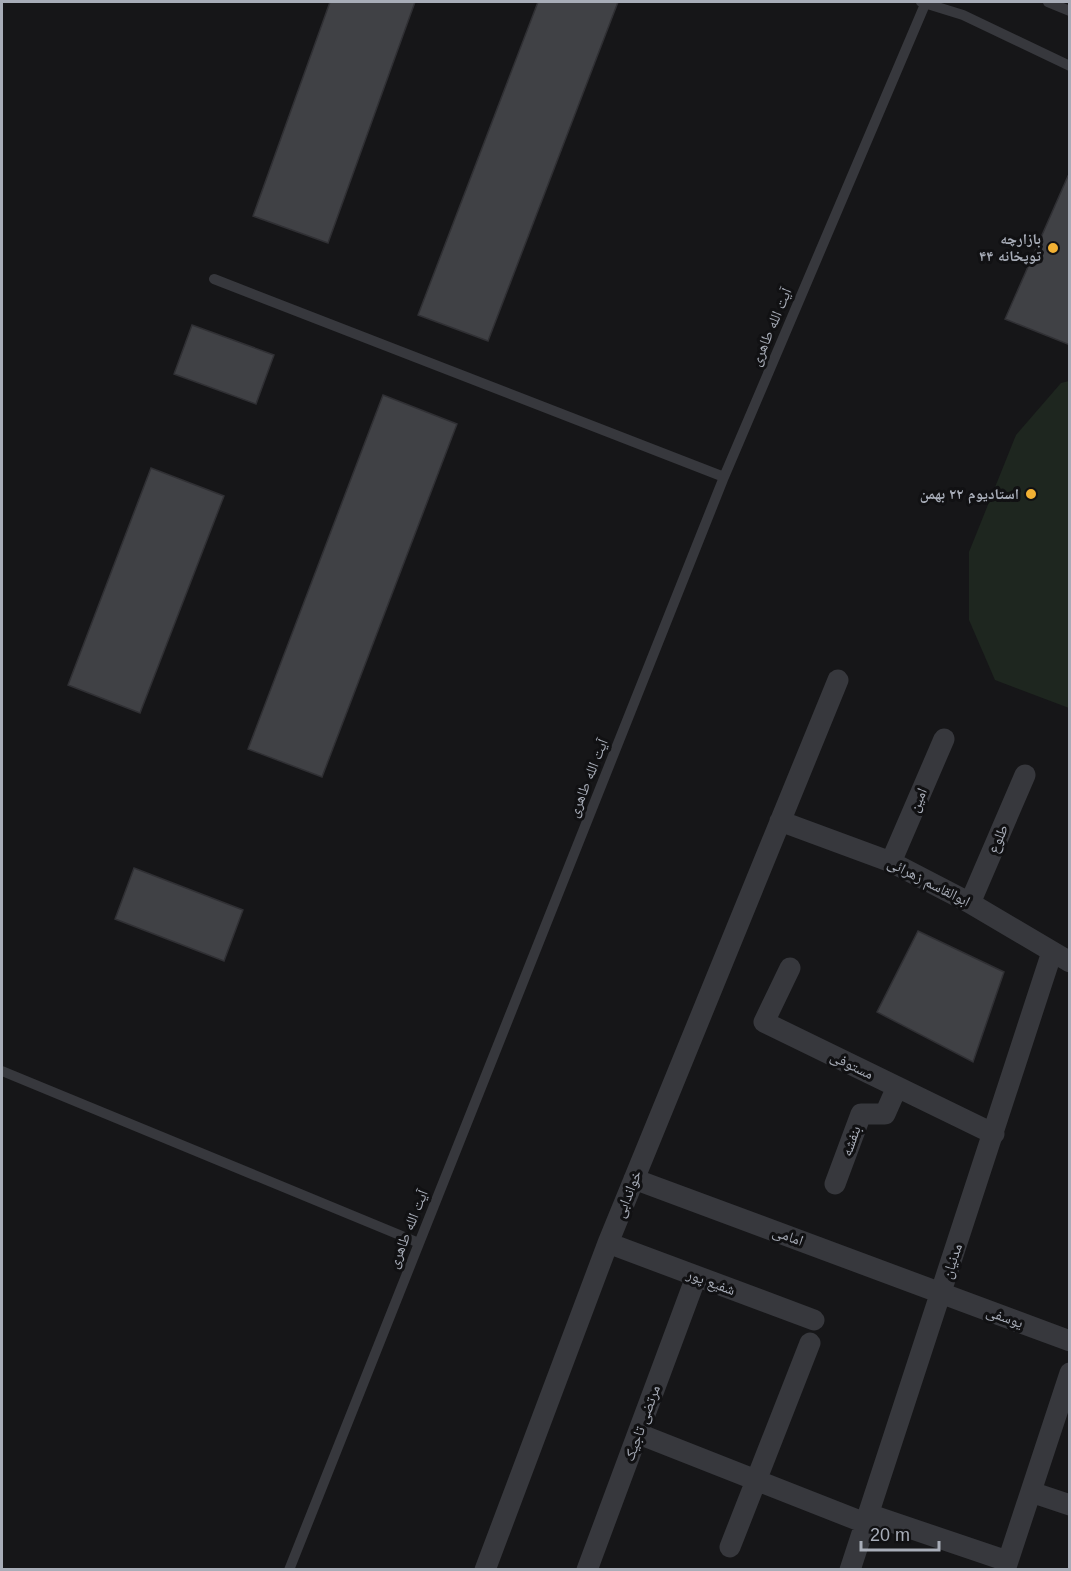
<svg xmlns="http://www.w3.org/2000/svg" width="1071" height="1571" viewBox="0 0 1071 1571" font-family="Arial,'Noto Naskh Arabic',sans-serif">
<rect width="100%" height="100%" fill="#161618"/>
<path fill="#1e261f" d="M1069,381H1070L1069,708L995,680L969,620V552L1016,435L1061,383Z"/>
<path fill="#404145" stroke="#303034" stroke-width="1.5" d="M330,2H415L328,243L253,216Z
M538,2H618L488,341L418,315Z
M1068,176L1070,177V345L1005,319Z
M192,325L274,355L256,404L174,374Z
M383,395L457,424L322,777L248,749Z
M151,468L224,496L140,713L68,685Z
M134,868L243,910L224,961L115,919Z
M918,931L1004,972L973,1062L877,1012Z"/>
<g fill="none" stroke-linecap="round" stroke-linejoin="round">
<path stroke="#37383d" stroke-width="10" d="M921,2L963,15L1070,66
M1048,2L1070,11
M214,279L724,477
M2,1071L419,1243
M289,1570L724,477L926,2"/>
<path stroke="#37383d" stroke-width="21" d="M780,821L891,862L970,903L1070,962
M891,862L944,739
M970,903L1025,775
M790,968L764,1022L994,1134
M634,1179L1070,1341
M835,1184L861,1114H885L897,1087
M608,1243L814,1320
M639,1434L865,1523
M1031,1492L1070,1505
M868,1514L1007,1561
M730,1547L810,1343
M485,1570L608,1243L838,680
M587,1570L696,1277
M850,1570L1052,952
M1005,1570L1070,1373"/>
</g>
<g fill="#f2b134" stroke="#111113" stroke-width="2">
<circle cx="1053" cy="248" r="6"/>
<circle cx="1031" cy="494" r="6"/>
</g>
<g text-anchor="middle" stroke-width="6" stroke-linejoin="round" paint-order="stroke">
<g font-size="15" font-weight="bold" fill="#a8adb8" stroke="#111113" text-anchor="end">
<text x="1041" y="244">بازارچه<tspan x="1041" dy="17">توپخانه ۴۴</tspan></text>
<text x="1019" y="499">استادیوم ۲۲ بهمن</text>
</g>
<g font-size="15" fill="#a8adb8" stroke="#111113">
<text transform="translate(771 327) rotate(-67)" y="5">آیت الله طاهری</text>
<text transform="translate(588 778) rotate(-68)" y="5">آیت الله طاهری</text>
<text transform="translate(918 800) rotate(-67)" y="5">امین</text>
<text transform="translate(998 839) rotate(-67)" y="5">طلوع</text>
<text transform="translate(929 882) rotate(27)" y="5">ابوالقاسم زهرائی</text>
<text transform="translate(852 1065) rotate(26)" y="5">مستوفی</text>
<text transform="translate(851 1141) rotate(-70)" y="5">بنفشه</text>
<text transform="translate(628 1194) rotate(-68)" y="5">خواندابی</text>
<text transform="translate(408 1229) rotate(-68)" y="5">آیت الله طاهری</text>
<text transform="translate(788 1236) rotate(20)" y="5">امامی</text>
<text transform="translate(952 1261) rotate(-72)" y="5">مدنیان</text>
<text transform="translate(711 1282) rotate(20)" y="5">شفیع پور</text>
<text transform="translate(1005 1317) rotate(20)" y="5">یوسفی</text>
<text transform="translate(642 1423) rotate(-70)" y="5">مرتضی تاجیک</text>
</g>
</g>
<rect width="1071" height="1571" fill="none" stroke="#a8adb8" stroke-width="6"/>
<path d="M861 1541v9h78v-9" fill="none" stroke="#a8adb8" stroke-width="3"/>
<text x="870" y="1541" font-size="18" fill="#a8adb8" stroke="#111113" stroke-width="4.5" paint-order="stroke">20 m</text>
</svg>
